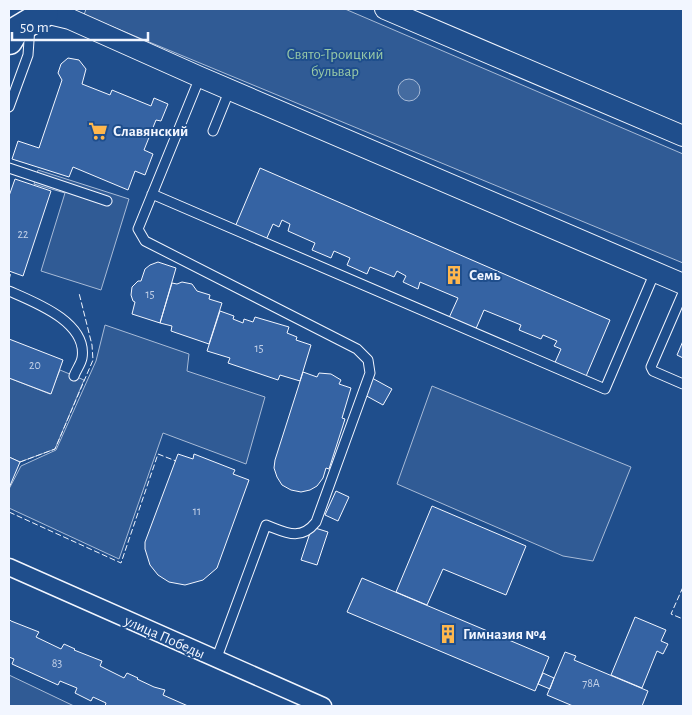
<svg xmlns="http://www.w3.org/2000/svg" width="692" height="715" viewBox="0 0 692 715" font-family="'Alegreya Sans',sans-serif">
<rect width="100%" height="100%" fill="#1f4e8c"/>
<path fill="#305b95" stroke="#a8bbd7" d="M86,9H345L683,154V263L84,15Z
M38,170L129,199L101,290L41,271L65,193L34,184Z
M105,325L189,354L187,371L265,397L246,464L163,433L119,559L9,508V489L21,466L56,450L96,361Z
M60,370L84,380L55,449L20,462L9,457V378L50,394Z
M432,386L631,467L593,561L563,556L397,484Z
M9,675L74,706H9Z"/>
<path fill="#446ba0" stroke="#a8bbd7" d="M398 90a11 11 0 1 1 22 0a11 11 0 1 1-22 0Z"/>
<path fill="#3563a3" stroke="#f2f6ff" d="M68,58L79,60L86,69L82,84L110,95L112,90L151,106L154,98L168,104L161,121L156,120L144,150L153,154L145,175L135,171L128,190L73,167L69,177L12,159L18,141L39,148L62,80L58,73L61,64Z
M260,168L610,320L584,381L553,367L561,349L554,346L557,341L543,335L541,339L519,330L521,325L484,310L475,331L448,320L458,298L420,282L418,289L403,282L406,276L397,271L394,277L370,267L367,274L347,265L350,258L334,251L331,258L312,250L315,243L288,231L290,224L282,220L279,227L273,224L266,240L235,227Z
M15,179L51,191L23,276L9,271V196Z
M158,262L176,268L160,323L132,314L135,302L133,301L131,295L132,287L138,281H141L145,269L150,265Z
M182,282L192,284L197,291L210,295L209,299L222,303L209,344L171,331L172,326L160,323L172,283L177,284Z
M220,311L234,316L233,319L243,323L244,319L253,322L255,317L289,327L287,333L297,337L296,340L311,345L300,381L280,375L278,380L228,363L230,358L207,351Z
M9,339L63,360L51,394L9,378Z
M683,341V358L677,355Z
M303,372L317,377L319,373L331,374L341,380L339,384L351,388L342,418L345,419L329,469L326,468L323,478L317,486L310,490L301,492L291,490L282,485L277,477L274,468L275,460Z
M372,378L392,389L383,405L363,394Z
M178,454L193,459L194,454L235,470L233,474L249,480L217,568L203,580L185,585L169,582L158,575L150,565L145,549V542Z
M9,457L20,462L9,488Z
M336,491L349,497L338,521L325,515Z
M432,506L526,546L506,595L443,569L427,605L396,592Z
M312,527L328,532L317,565L301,560Z
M362,578L549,657L535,691L347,612Z
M635,617L666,630L661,641L668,644L663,654L657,651L642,688L611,675Z
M9,619L11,621L39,632L36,637L61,649L64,644L75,649L74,650L102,661L100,666L124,678L127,673L138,678L137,679L154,687L165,690L163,695L188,706H105L106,703L93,697L91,701L75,693L77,688L60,681L58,685L12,664L14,659L9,657Z
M565,652L576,656L574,660L648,691L642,706H573L547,695Z
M543,673L554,678L550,689L538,684Z"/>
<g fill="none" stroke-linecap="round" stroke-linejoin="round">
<g stroke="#f2f6ff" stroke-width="11">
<path id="service" d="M200,77L138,229L145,241L357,349L368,360L370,373L316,522C300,542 285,532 266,525L216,660
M9,107L28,55L30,26
M213,131L230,89
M9,168L107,201
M152,194L605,389L655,272
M9,291C34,302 88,322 82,358C81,364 76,370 74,376
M683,293L651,367L653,371L683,384"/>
</g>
<g stroke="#f2f6ff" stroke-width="19">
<path id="minor" d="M9,567L323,706"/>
</g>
<g stroke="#f2f6ff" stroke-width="22">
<path id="tertiary" d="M385,9L683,136
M45,13L70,19L200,77L683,284"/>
</g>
<g stroke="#f2f6ff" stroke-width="29">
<path id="primary" d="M9,41L15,31L45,13"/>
</g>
<use href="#service" stroke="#1f4e8c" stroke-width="9"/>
<use href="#minor" stroke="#1f4e8c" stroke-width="16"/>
<use href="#tertiary" stroke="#1f4e8c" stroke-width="20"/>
<use href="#primary" stroke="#1f4e8c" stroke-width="26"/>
<path stroke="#f2f6ff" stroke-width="1" stroke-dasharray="6 2.5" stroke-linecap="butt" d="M9,280L11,272
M20,462L55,449L93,360L92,345L79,293
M9,512L121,563L158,454L176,461
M683,587L671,614L683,619"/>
</g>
<defs>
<g id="supermarket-bare" transform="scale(1.5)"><path d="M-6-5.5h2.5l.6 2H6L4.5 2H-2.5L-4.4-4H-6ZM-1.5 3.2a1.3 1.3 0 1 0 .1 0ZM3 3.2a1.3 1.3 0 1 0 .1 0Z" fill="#ffb74d" stroke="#1f4e8c" stroke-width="2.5" paint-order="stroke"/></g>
<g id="building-bare" transform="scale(1.5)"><path d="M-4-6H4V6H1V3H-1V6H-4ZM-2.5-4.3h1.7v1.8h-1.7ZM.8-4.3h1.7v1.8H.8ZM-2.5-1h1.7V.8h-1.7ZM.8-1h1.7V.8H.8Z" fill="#ffb74d" stroke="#1f4e8c" stroke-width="2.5" paint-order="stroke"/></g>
</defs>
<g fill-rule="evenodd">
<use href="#supermarket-bare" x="98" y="131"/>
<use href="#building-bare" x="454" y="275"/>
<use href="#building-bare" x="448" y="634"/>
</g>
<g text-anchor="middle" stroke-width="4" stroke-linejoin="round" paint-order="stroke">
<g font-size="12" fill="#c3d1e8">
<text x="23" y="238">22</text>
<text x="150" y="298">15</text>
<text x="259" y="352">15</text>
<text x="35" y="369">20</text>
<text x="197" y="515">11</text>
<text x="57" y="667">83</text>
<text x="591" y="687">78А</text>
</g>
<g font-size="15" fill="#97c8a6" stroke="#1f4e8c">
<text x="335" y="59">Свято-Троицкий<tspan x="335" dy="17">бульвар</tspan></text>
</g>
<g font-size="15" font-weight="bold" fill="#f2f6ff" stroke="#1f4e8c" text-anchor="start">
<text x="113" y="136">Славянский</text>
<text x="469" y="280">Семь</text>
<text x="463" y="639">Гимназия №4</text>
</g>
<g font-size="15" fill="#f2f6ff" stroke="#1f4e8c">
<text transform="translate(165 637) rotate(24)" y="5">улица Победы</text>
</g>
</g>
<rect width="692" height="715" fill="none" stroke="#f2f6ff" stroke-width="20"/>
<path d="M12 32v8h136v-8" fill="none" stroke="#f2f6ff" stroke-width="2.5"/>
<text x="20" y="32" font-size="15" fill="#f2f6ff" stroke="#1f4e8c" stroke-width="4" paint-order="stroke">50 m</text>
</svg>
